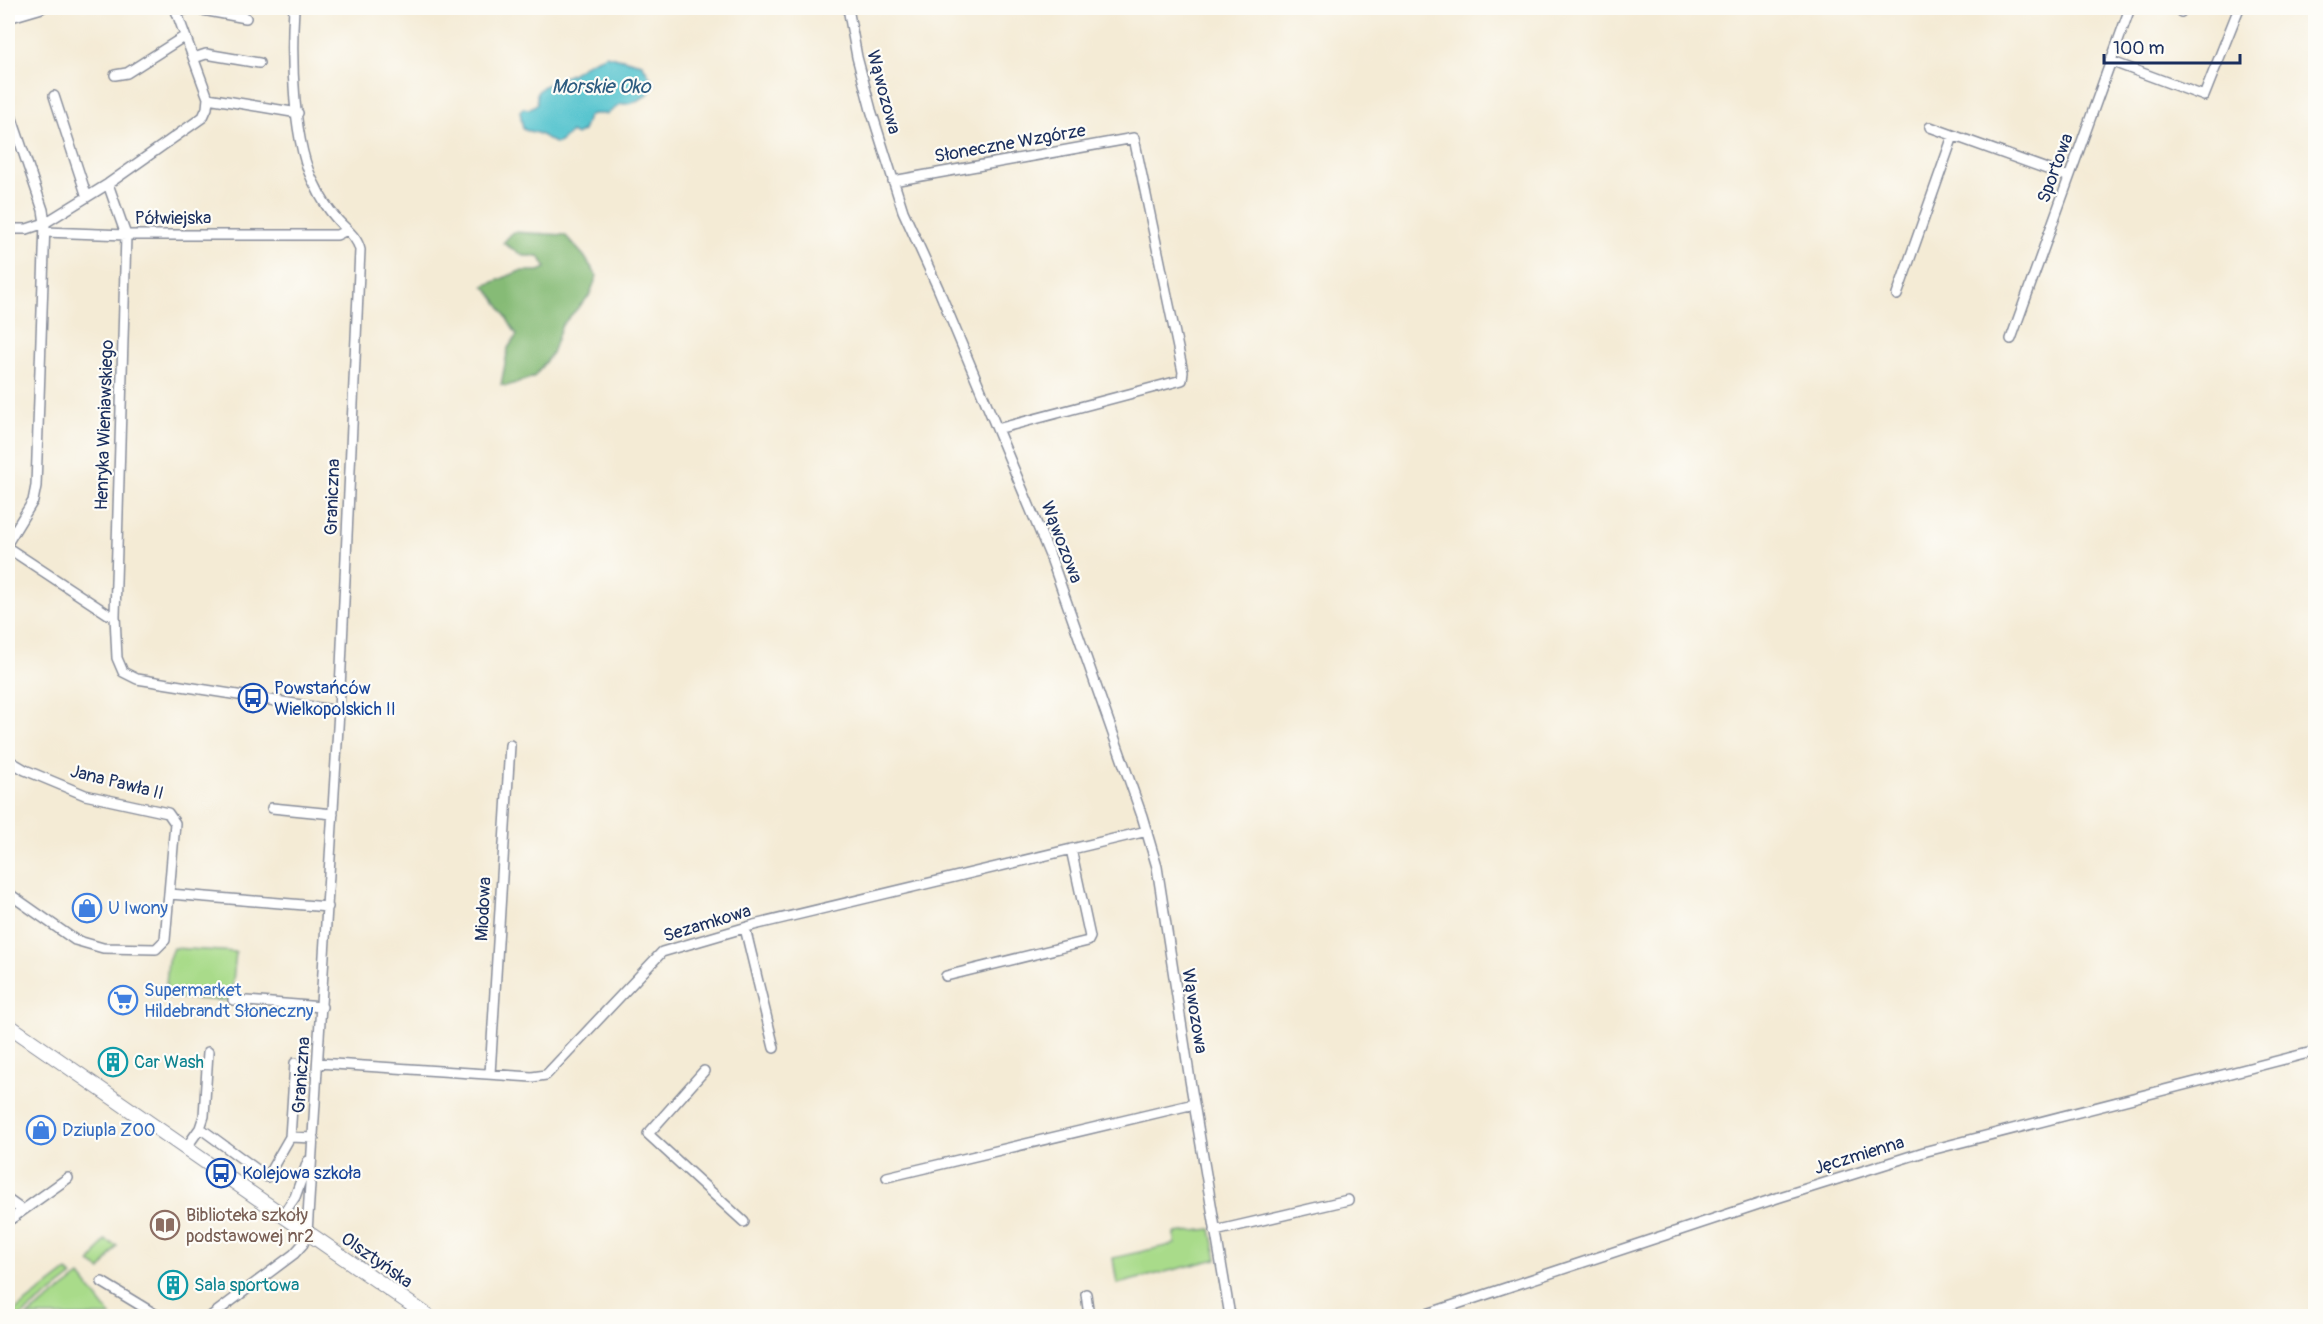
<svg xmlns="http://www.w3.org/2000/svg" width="2323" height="1324" viewBox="0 0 2323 1324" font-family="Pangolin,sans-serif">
<rect width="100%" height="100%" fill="#fdfcf7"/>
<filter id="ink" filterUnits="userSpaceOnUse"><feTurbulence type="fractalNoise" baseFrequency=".0167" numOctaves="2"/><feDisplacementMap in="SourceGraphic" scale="12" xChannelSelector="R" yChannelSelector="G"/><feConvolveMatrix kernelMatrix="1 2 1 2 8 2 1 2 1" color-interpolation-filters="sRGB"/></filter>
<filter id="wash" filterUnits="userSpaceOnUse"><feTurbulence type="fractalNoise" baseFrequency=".008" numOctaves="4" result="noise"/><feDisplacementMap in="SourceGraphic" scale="24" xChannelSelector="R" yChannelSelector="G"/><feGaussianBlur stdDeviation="1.35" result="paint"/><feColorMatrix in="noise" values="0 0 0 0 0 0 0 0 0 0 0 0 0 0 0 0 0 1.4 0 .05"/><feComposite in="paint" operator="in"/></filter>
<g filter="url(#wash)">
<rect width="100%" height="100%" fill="#f4ebd5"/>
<path fill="#a9db8a" stroke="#628574" stroke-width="1.5" d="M173,948L236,952L231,1001L165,997L168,961Z
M1211,1229L1217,1259L1117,1284L1113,1258L1175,1244V1233Z
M105,1240L117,1246L101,1270L90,1263Z
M67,1271L72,1277L21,1316H8Z
M80,1276L111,1316H27Z"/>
<path fill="#86bb76" stroke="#50756a" stroke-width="1.5" d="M513,232L565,235L584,256L597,276L589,296L562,325L552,353L534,377L507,386L501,385L508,348L517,335C506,319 498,299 484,286L520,271H539L546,268L539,256H524L503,243Z"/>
<path fill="#58c5cf" stroke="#3a7a96" stroke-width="1.5" d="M606,55L642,64L655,85C648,96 635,105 621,104L607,114H592L588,117L583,131L576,135L571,132C552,152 557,141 537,133C532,131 528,132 523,129L520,111L523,108L529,109L537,104V93C543,85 547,83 557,84L562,77C572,76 580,68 588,63C594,59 600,59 606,55Z"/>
</g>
<g filter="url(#ink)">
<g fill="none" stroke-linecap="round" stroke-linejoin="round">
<g stroke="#888d9a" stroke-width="12">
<path id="street" d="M848,8L857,57L871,110L903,211L938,288L1051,558L1142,816L1157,867L1190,1080L1230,1316
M177,11L192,8L246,18
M2181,12L2183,8
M8,18L42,8
M194,58L206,54L259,63
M2110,61L2204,96L2239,8
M115,75L127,73L185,36
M54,96L87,197
M208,98L298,113
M8,107L43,210L45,223L108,184L203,117L207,108L208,98L175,8
M1930,127L2069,177
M893,181L1134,138L1183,372L1182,380L997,429
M108,184L126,235L115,616
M8,229H27L45,223L36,486L33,501L8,542
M45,232L126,235H337L347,230
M1897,295L1953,136
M2011,339L2130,8
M8,548L108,614L115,616L117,658L123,672L137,679L339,711
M8,760L25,770L85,795L168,813L175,823L165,940L156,949L103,948L75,940L8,893
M272,808L333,814
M170,894L328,907
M745,928L774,1048
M946,976L1088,941L1090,937L1071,849
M233,1000L322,1007
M318,1063L532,1077L546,1075L662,952L754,925L1147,831
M704,1071L648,1134L744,1222
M490,1074L510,745
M200,1128L267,1177L290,1137L314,1138
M290,1137L295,1063
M186,1148L200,1128L204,1116L208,1052
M887,1177L1194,1104
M8,1200L22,1210
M282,1216L295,1197L308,1161
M8,1221L68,1178
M1215,1231L1348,1200
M102,1282L158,1316
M1086,1294L1089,1316
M211,1316L294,1254L303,1244L307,1233L339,711L360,250C357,236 345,229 336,218C328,209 321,198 316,187C292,146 291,55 294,8
M1421,1316L1780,1197L1927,1151L2316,1051"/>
</g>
<g stroke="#888d9a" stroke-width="16">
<path id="secondary" d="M8,1025L428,1316"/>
</g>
<use href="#street" stroke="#fff" stroke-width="9"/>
<use href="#secondary" stroke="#fff" stroke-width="14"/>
</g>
</g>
<defs>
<g id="bus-ring" transform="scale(1.5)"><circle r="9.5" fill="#fdfcf7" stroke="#1a4fb4" stroke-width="1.5"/><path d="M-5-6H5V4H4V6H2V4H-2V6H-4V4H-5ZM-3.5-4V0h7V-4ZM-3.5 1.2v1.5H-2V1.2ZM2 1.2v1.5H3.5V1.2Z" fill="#1a4fb4"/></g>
<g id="shop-ring" transform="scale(1.5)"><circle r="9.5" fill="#fdfcf7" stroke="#3f7fe0" stroke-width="1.5"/><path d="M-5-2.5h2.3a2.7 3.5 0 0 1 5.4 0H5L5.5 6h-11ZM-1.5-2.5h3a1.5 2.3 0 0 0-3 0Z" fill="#3f7fe0"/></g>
<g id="supermarket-ring" transform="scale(1.5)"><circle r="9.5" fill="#fdfcf7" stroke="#3f7fe0" stroke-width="1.5"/><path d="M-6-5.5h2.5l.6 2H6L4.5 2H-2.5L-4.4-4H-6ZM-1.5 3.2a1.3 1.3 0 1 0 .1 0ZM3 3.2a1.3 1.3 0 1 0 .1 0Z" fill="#3f7fe0"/></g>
<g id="building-ring" transform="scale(1.5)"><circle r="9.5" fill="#fdfcf7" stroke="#0f9aa8" stroke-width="1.5"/><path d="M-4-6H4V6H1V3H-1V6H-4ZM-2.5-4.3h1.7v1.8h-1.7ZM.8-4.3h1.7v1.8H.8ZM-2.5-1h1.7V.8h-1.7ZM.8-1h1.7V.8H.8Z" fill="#0f9aa8"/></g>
<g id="library-ring" transform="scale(1.5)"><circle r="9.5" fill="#fdfcf7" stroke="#8d6e63" stroke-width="1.5"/><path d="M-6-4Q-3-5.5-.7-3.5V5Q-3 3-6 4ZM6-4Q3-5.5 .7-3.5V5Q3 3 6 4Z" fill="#8d6e63"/></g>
</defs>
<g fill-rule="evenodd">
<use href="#bus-ring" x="253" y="698"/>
<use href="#shop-ring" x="87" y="908"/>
<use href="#supermarket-ring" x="123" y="1000"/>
<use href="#building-ring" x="113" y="1062"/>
<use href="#shop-ring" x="41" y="1130"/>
<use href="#bus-ring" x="221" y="1173"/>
<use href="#library-ring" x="165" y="1225"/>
<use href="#building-ring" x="173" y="1285"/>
</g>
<g text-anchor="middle" stroke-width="4.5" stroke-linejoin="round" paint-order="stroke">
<g font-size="18" fill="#1b2f5e" stroke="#fdfcf7">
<text transform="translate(884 92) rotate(75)" y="6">Wąwozowa</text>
<text transform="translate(1010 143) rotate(-10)" y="6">Słoneczne Wzgórze</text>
<text transform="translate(2055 168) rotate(-70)" y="6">Sportowa</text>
<text x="173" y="224">Półwiejska</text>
<text transform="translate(104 425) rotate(-88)" y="6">Henryka Wieniawskiego</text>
<text transform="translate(332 497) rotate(-88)" y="6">Graniczna</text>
<text transform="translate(1062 542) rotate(69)" y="6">Wąwozowa</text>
<text transform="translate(117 782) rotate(14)" y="6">Jana Pawła II</text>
<text transform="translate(483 909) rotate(-87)" y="6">Miodowa</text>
<text transform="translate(707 923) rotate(-17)" y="6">Sezamkowa</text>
<text transform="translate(1195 1011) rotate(81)" y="6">Wąwozowa</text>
<text transform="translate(301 1075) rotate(-86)" y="6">Graniczna</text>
<text transform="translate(1859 1155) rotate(-17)" y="6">Jęczmienna</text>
<text transform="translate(377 1260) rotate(35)" y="6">Olsztyńska</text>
</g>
<g font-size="18" fill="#164399" stroke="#fdfcf7" text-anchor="start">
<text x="274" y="694">Powstańców<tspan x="274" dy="21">Wielkopolskich II</tspan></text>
<text x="242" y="1179">Kolejowa szkoła</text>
</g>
<g font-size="18" fill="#366cbe" stroke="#fdfcf7" text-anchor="start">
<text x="108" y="914">U Iwony</text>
<text x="144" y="996">Supermarket<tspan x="144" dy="21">Hildebrandt Słoneczny</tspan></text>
<text x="62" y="1136">Dziupla ZOO</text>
</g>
<g font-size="18" fill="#0d838f" stroke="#fdfcf7" text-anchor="start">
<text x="134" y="1068">Car Wash</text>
<text x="194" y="1291">Sala sportowa</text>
</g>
<g font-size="18" fill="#785e54" stroke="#fdfcf7" text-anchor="start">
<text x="186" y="1221">Biblioteka szkoły<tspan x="186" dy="21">podstawowej nr2</tspan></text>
</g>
<g font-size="20" font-style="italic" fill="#2d5c80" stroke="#fdfcf7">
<text x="601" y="93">Morskie Oko</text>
</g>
</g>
<rect width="2323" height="1324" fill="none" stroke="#fdfcf7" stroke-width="30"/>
<path d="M2104 54v9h136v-9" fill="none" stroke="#1b2f5e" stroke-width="3"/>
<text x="2113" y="54" font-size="18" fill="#1b2f5e" stroke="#fdfcf7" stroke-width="4.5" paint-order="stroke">100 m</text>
</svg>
